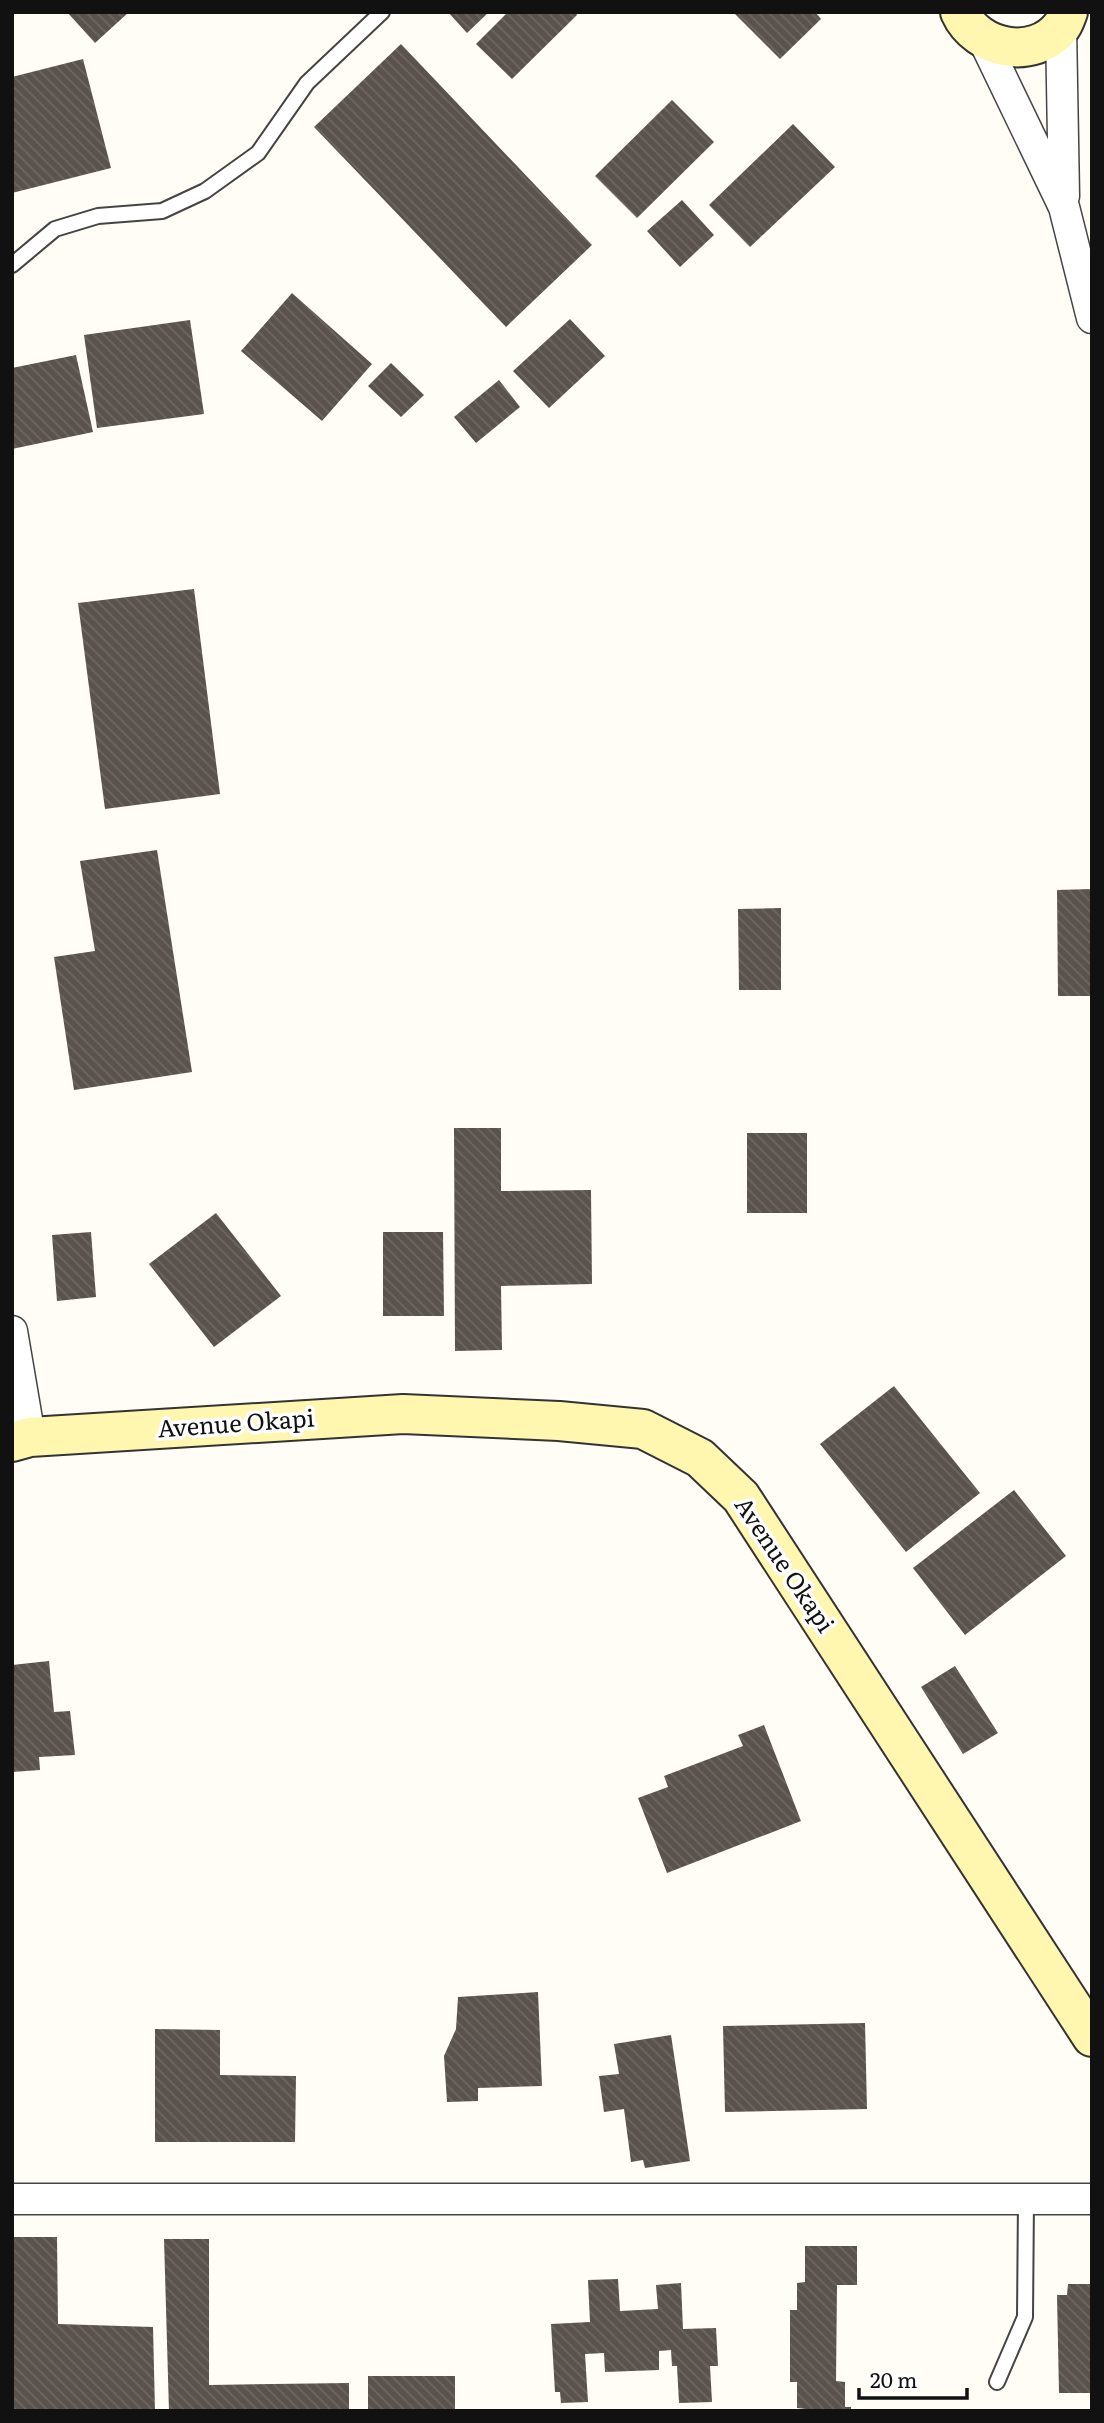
<svg xmlns="http://www.w3.org/2000/svg" width="1104" height="2423" viewBox="0 0 1104 2423" font-family="Literata,serif">
<defs>
<pattern id="building-back-hatch" width="6" height="6" patternUnits="userSpaceOnUse" patternTransform="scale(1.75)"><rect width="6" height="6" fill="#5a524d"/><path d="M-1 5l2 2M0 0l6 6M5-1l2 2" fill="none" stroke="#6d6662"/></pattern>
</defs>
<rect width="100%" height="100%" fill="#fffdf5"/>
<path fill="url(#building-back-hatch)" d="M67,12H129L95,43Z
M448,12H489L467,33Z
M508,12H575L577,15L512,79L476,44Z
M733,12H815L821,19L780,59Z
M401,44L592,245L506,327L314,127Z
M83,59L111,168L12,193V77Z
M672,100L714,142L637,218L595,176Z
M793,124L835,167L750,247L709,205Z
M682,200L714,235L680,267L647,231Z
M292,293L372,364L322,421L241,351Z
M570,319L605,356L549,408L513,371Z
M190,320L204,414L97,428L84,335Z
M76,355L93,432L12,449V368Z
M391,363L424,395L401,417L368,386Z
M499,380L520,407L476,443L454,417Z
M194,589L220,794L105,809L78,603Z
M157,850L192,1072L74,1090L54,957L95,951L80,861Z
M1092,889V996H1058L1057,890Z
M781,908V990H739L738,909Z
M454,1128H501V1191L591,1190L592,1284L501,1286L502,1350L455,1351Z
M747,1133H807V1213H747Z
M216,1213L281,1296L214,1347L149,1264Z
M91,1232L96,1297L57,1301L52,1235Z
M383,1232H443L444,1316H383Z
M894,1386L980,1493L906,1552L820,1444Z
M1014,1490L1066,1556L965,1635L913,1568Z
M49,1661L54,1712L70,1711L75,1755L39,1757L40,1770L12,1772V1665Z
M955,1666L998,1733L963,1754L921,1687Z
M764,1725L801,1821L667,1873L638,1798L668,1787L664,1776L743,1746L738,1735Z
M538,1992L542,2086L478,2088V2101L447,2102L444,2056L456,2029L458,1997Z
M865,2023L867,2109L725,2112L723,2026Z
M155,2029L220,2030V2075L296,2076L295,2142H155Z
M671,2035L690,2161L645,2168L643,2160L631,2162L624,2109L604,2112L599,2076L619,2074L614,2044Z
M12,2237H57L58,2324L153,2327L155,2411H12Z
M164,2239H209V2385L349,2383V2411H169Z
M805,2246H857V2285H837L836,2381L845,2382V2407H851V2411H806V2409L797,2408V2382H790V2310H797V2283L805,2282Z
M618,2279L620,2311L658,2309L656,2285L681,2283L683,2329L716,2328L718,2366H710L712,2402L679,2403L677,2366H672L671,2350L659,2351V2370L605,2372L604,2353L585,2354L588,2402L561,2403L560,2392H555L551,2324L590,2322L588,2280Z
M1068,2284H1092V2393H1059L1057,2295H1067Z
M368,2376H455V2411H368Z"/>
<g fill="none" stroke-linecap="round" stroke-linejoin="round">
<g stroke="#444" stroke-width="18">
<path id="lane" d="M12,265L55,229L98,216L162,211L205,191L258,153L307,83L382,12
M997,2382L1025,2317L1026,2199"/>
</g>
<g stroke="#444" stroke-width="33">
<path id="street" d="M1061,27L1064,196
M983,39L1064,207L1092,318
M12,1331L30,1437
M12,2199H1092"/>
</g>
<g stroke="#333" stroke-width="42">
<path id="secondary" d="M960,12C977,50 1034,61 1061,27C1064,24 1066,17 1068,12
M12,1442L30,1437L403,1414L559,1421L643,1429L700,1458L741,1497L1092,2037"/>
</g>
<use href="#lane" stroke="#fff" stroke-width="14"/>
<use href="#street" stroke="#fff" stroke-width="30"/>
<use href="#secondary" stroke="#fff6b0" stroke-width="38"/>
</g>
<g text-anchor="middle" stroke-width="7" stroke-linejoin="round" paint-order="stroke">
<g font-size="24" fill="#111" stroke="#fff">
<text transform="translate(236 1424) rotate(-4)" y="8">Avenue Okapi</text>
<text transform="translate(784 1565) rotate(56)" y="8">Avenue Okapi</text>
</g>
</g>
<rect width="1104" height="2423" fill="none" stroke="#111111" stroke-width="28"/>
<path d="M859 2388v10h108v-10" fill="none" stroke="#111111" stroke-width="3.5"/>
<text x="870" y="2388" font-size="21" fill="#111111" stroke="#ffffff" stroke-width="5" paint-order="stroke">20 m</text>
</svg>
